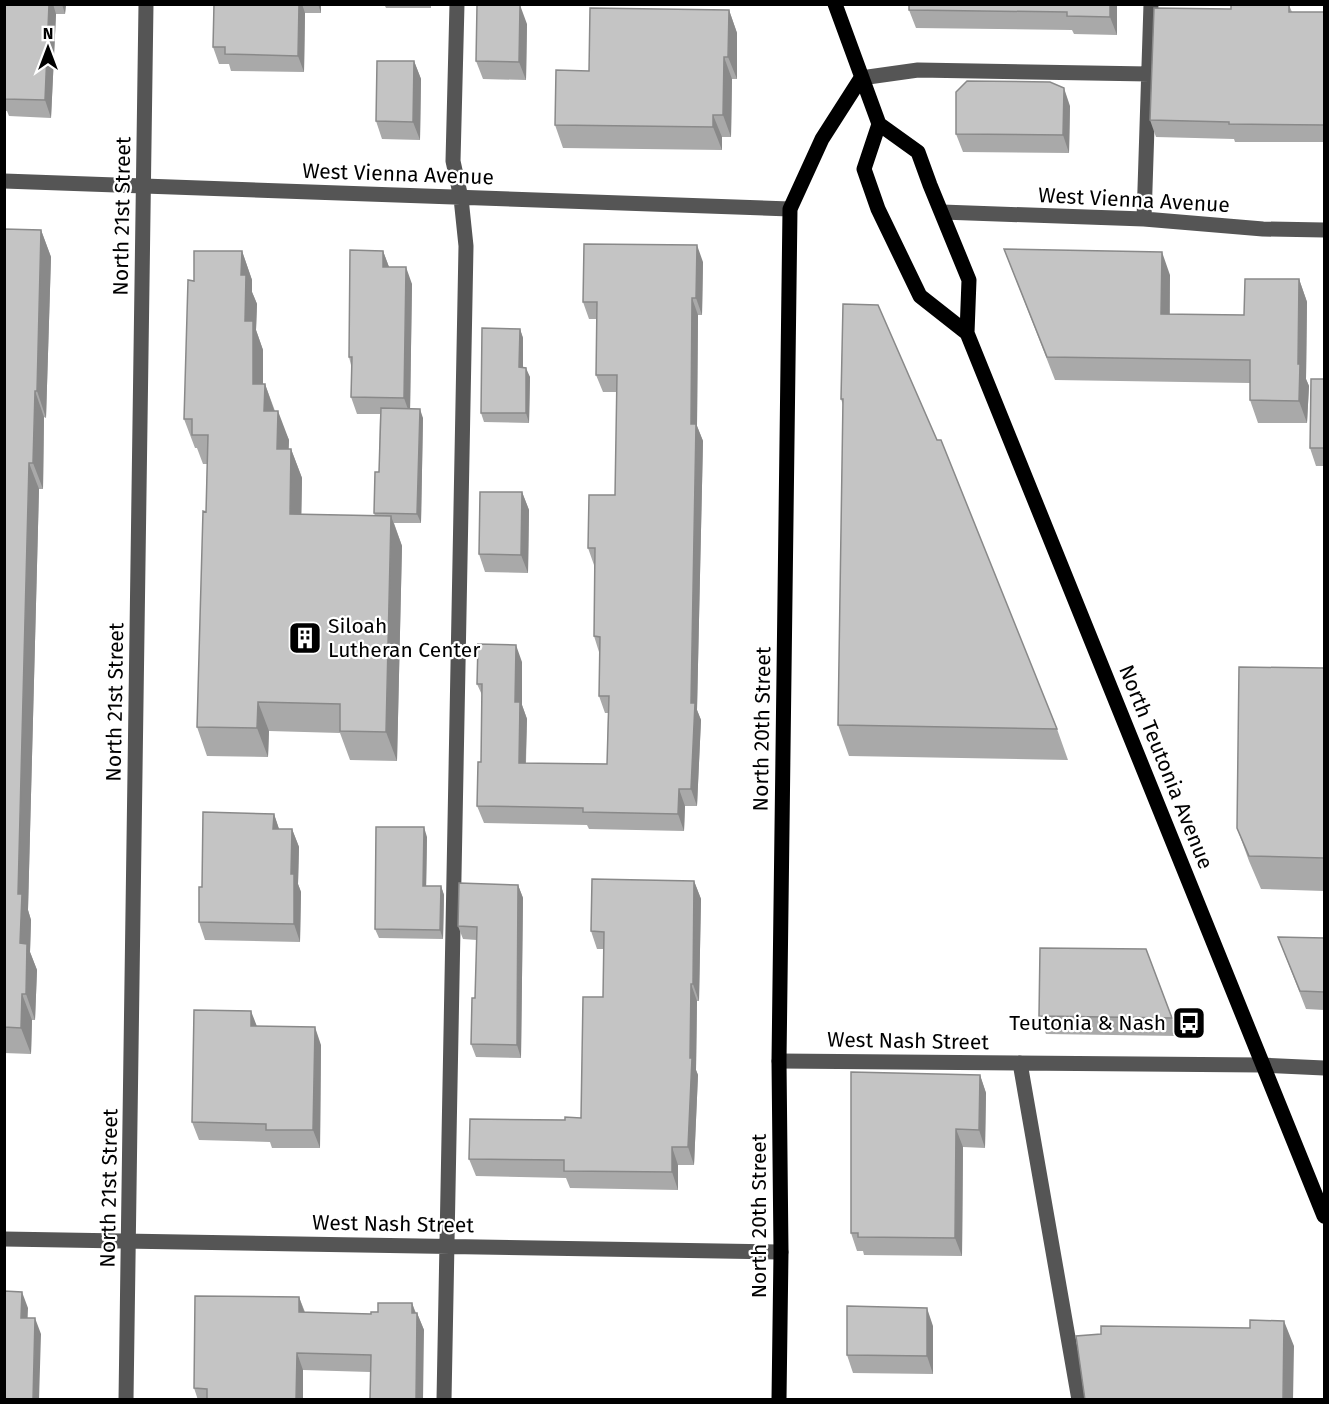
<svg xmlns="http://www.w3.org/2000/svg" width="1329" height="1404" viewBox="0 0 1329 1404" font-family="'Fira Sans',sans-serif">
<rect width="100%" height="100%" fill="#fff"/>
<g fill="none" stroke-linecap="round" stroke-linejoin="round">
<path stroke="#555" stroke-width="15" d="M861,78L918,70L1149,74
M4,181L790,209
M942,212L1144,219L1263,229L1324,230
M1144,219L1151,4
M779,1061L1262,1065L1324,1068
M1020,1063L1079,1400
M4,1239L781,1252
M126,1400L146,4
M444,1400L466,246L461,198L453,161L457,4"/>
<path stroke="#000" stroke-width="15" d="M835,4L879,124L918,152L930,185L969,280L967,333L1324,1216
M879,124L864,169L878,209L920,296L967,333
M779,1400L781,1252L779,1061L790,209L822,139L861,78"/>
</g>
<path fill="#a9a9a9" d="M4,4H66L65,14H56L51,118L9,116L7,111H4Z
M214,4H321V13H305L304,72L231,71L229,64H219L213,47Z
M384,4H431V8H386Z
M909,4H1117V35L1074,34L1072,30L916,28L909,10Z
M1289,5L1292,12H1324V142H1235L1234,139L1156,137L1150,120L1231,9Z
M729,10L737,33V79H732L731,137H722V150L563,148L555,125L589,71Z
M527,24L526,80L483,79L476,61Z
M414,61L421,79L420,140L382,139L376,121Z
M1070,106L1069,153L963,152L956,134Z
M4,229L41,230L51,257L46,418L44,417L43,489H39L28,910L31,920L30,952L37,970L35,1020H32L31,1054L4,1053Z
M1004,249L1170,275V314L1244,315L1299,279L1307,302L1306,379L1309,386L1307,423H1258L1250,400V383L1055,380Z
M242,251L252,280V292L257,304L256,330L263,350V384H265L275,411L289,440L288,449H291L302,478L301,514L375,516L374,513L379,472L380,414H357L351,397V365L349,357L383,251L389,267L412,284L410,409L423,418L421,523H394L402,546L397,761L350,760L340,733L269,731L268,757L207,756L197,727L206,512L207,464H203L197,448H195L184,419L194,281Z
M703,262L702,315H698L697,426L703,441L697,710L701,720L697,806H685L684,831L589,829L587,825L484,823L477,806L481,762L482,695L477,684L522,662V705L527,719L526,763L607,764L608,713H605L599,696V652L594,636V565L588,548L615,495L617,392H603L596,375L597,319H589L583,302Z
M843,304L1057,729L1068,760L849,756L838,725L843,405L841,399Z
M520,329L523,338V367L530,377L529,423L484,422L481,413Z
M1324,379V466H1316L1310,448Z
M522,492L529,510L528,573L485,572L479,554Z
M1324,668V891L1261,889L1249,861L1237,828Z
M274,814L279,829H292L299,847L298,884L301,892L300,942L205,940L199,922L202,887Z
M427,837L426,886H441L444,895L443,939L379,938L375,929Z
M694,881L701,899L699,1001H697L696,1070L698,1075L694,1165H678V1190L570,1188L566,1178L476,1176L469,1159L565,1120L581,1118L603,997L604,949H597L591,931Z
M518,885L523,898L521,1058L476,1057L471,1044L475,998L477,940L463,939L458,926Z
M1278,937L1324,938V1010L1306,1009Z
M1146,949L1179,1036L1046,1034L1039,1016Z
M257,1026L321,1045L320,1148H272L270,1142L199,1140L192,1122Z
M980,1075L986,1093L985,1148L963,1147L962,1256L864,1255L863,1251H857L851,1233Z
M299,1297L305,1312L371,1314L412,1303L416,1313H417L424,1330L370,1372L303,1370V1400H198L194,1388Z
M933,1326V1374L853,1373L847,1355Z"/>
<path fill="#898989" d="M49,4H53L56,14L51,118L45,100Z
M62,4H66L65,14Z
M299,4H302L305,13L304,72L298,56Z
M318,4H321V13Z
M1110,4H1117V35L1110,17Z
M520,5L527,24L526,80L519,62Z
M729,10L737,33V79L728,57Z
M724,57L732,79L731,137L723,115Z
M414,61L421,79L420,140L413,122Z
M1064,88L1070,106L1069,153L1063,135Z
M713,115L722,137V150L713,127Z
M41,230L51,257L46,418L37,391Z
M697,245L703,262L702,315L696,298Z
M242,251L252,280V292L257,304L256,330L263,350V413L253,384L245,321L241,275Z
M383,251L389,267H383Z
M1162,252L1170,275L1169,336L1161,314Z
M406,267L412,284L410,415L404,398Z
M1299,279L1307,302L1306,379L1309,386L1307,423L1299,401L1298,364Z
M692,298L698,315L697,426L703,441L697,710L701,720L697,806L691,789V424Z
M520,329L523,338V377L519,367Z
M526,368L530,377L529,423L526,413Z
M265,384L275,413L264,411Z
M35,391L44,417L43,489L33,463Z
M420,409L423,418L421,523L417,514Z
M278,411L289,440L288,478L277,449Z
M291,449L302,478L301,543L290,514Z
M29,463L39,489L28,910L31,920L30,952L37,970L35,1020L26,994L20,943L18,894Z
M522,492L529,510L528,573L521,555Z
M391,516L402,546L397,761L386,732Z
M516,645L522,662V705L527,719L525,780L519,763L515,702Z
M258,702L269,731L268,757L257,728Z
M679,789L685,806L684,831L678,814Z
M274,814L280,832L273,829Z
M424,827L427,837L426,895L423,886Z
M292,829L299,847L298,884L301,892L300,942L294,924L291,874Z
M694,881L701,899L699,1001L693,984Z
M518,885L523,898L521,1058L517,1045Z
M441,886L444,895L443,939L440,930Z
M691,984L697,1001L696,1070L698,1075L694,1165L688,1147Z
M22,994L32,1020L31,1054L21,1028Z
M251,1011L258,1029L251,1026Z
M315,1027L321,1045L320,1148L313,1130Z
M980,1075L986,1093L985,1148L979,1130Z
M956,1129L963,1147L962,1256L955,1238Z
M672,1147L678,1165V1190L672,1172Z
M22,1292L28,1308L27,1334L21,1318Z
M299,1297L305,1314L299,1312Z
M412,1303L417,1318V1313L424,1330L423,1400H416Z
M927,1308L933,1326V1374L927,1356Z
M35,1318L41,1334L39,1400H33Z
M1284,1321L1294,1346L1293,1400H1283Z
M297,1353L303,1370V1400H296Z"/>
<path fill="#c4c4c4" stroke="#898989" stroke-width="1.5" d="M4,4H49L45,100L4,99Z
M214,4H299L298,56L225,54V47H213Z
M909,4H1110V17L1067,16V12L909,10Z
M1231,4L1289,5V12H1324V125L1229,124V122L1150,120L1154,8L1231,9Z
M477,5H520L519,62L476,61Z
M590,8L729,10L728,57H724L723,115H713V127L555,125L556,70L589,71Z
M377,61H414L413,122L376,121Z
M967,81L1050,82L1064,88L1063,135L956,134V92Z
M4,229L41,230L37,391H35L33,463H29L18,894H22L20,943L27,944L26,994H22L21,1028L4,1027Z
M584,244L697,245L696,298H692L691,424H696L691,703H695L691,789H679L678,814L583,812V808L477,806L478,762H481L482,684H477L478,644L516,645L515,702H520L519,763L607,764L609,696H599L600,637L594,636L595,548H588L589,495H615L617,375H596L597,302H583Z
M1004,249L1162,252L1161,314L1244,315L1245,279H1299L1298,364H1300L1299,401L1250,400V360L1047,357Z
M350,250L383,251V267H406L404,398L351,397L352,357H349Z
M194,251H242L241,275H246L245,321H253V384H265L264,411H278L277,449H291L290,514L391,516L386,732L340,731V704L258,702L257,728L197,727L203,511L206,512L208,435H192V419H184L188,280L194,281Z
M843,304L878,305L937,440H941L1057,729L838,725L843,399H841Z
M482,328L520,329L519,367L526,368V413H481Z
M1311,379H1324V448H1310Z
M381,408L420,409L417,514L374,513L375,472H379Z
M480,492H522L521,555L479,554Z
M1239,667L1324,668V858L1249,856L1237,828Z
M203,812L274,814L273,829H292L291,874H294V924L199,922V887H202Z
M376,827H424L423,886H441L440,930L375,929Z
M592,879L694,881L693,984H691L690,1058H692L688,1147H672V1172L564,1171V1160L469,1159L470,1119L565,1120V1117L581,1118L583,997H603L604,932L591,931Z
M459,883L518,885L517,1045L471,1044L472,998H475L477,927L458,926Z
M1278,937L1324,938V992L1300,991Z
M1040,948L1146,949L1172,1018L1039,1016Z
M194,1010L251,1011V1026L315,1027L313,1130H266V1124L192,1122Z
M851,1072L980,1075L979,1130L956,1129L955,1238L858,1237V1233H851Z
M4,1291L22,1292L21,1318H35L33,1400H4Z
M195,1296L299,1297V1312L371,1314V1312H378V1303H412V1313H417L416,1400H370L371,1355L297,1353L296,1400H207V1389L194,1388Z
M847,1306L927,1308V1356L847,1355Z
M1250,1320L1284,1321L1283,1400H1085L1076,1336L1101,1334V1326L1250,1328Z"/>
<defs>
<g id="building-square" transform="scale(1.725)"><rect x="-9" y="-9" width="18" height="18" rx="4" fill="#000" stroke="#fff"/><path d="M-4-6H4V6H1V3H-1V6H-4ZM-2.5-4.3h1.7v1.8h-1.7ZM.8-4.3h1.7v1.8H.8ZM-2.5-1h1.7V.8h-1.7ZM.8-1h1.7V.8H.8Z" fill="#fff"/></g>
<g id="bus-square" transform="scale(1.725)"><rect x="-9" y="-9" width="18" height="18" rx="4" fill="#000" stroke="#fff"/><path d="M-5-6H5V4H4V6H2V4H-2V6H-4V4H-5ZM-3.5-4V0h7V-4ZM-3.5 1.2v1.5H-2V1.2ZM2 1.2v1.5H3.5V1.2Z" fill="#fff"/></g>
</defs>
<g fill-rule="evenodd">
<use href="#building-square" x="305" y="638"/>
<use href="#bus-square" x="1189" y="1023"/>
</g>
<g text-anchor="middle" stroke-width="4.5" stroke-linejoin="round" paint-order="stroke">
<g font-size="21" fill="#000" stroke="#fff">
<text transform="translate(398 174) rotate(2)" y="7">West Vienna Avenue</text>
<text transform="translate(1134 200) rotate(3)" y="7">West Vienna Avenue</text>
<text transform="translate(122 216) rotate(-89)" y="7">North 21st Street</text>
<text transform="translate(115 702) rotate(-89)" y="7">North 21st Street</text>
<text transform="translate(762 729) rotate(-89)" y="7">North 20th Street</text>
<text transform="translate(1166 767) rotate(68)" y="7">North Teutonia Avenue</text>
<text transform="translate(908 1041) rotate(1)" y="7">West Nash Street</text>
<text transform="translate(109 1188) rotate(-89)" y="7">North 21st Street</text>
<text transform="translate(759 1216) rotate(-90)" y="7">North 20th Street</text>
<text transform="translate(393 1224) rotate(1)" y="7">West Nash Street</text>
</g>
<g font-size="21" fill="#000" stroke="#fff" text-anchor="start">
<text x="328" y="633">Siloah<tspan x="328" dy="24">Lutheran Center</tspan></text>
<text x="1166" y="1030" text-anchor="end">Teutonia &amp; Nash</text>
</g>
</g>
<rect width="1329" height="1404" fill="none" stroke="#000000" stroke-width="12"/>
<g transform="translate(48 48)" stroke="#ffffff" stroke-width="4.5" paint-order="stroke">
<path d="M0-4.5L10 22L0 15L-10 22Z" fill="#000000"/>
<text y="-9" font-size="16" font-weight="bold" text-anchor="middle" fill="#000000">N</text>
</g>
</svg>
